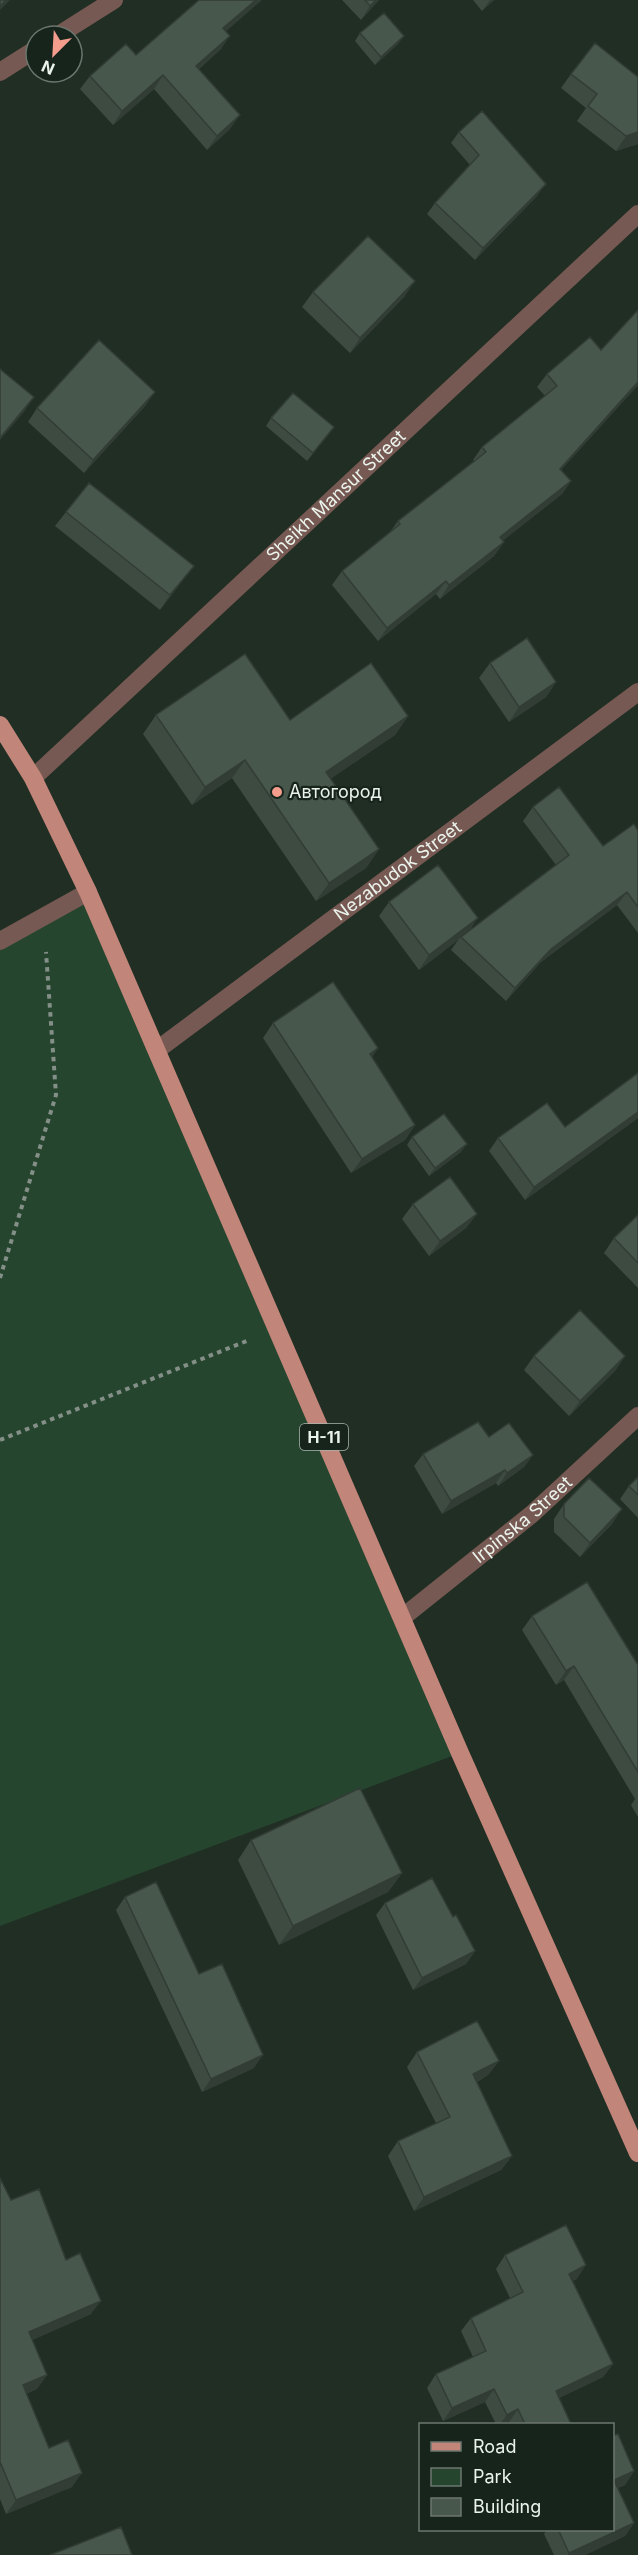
<svg xmlns="http://www.w3.org/2000/svg" width="638" height="2555" viewBox="0 0 638 2555" font-family="Inter,sans-serif">
<rect width="100%" height="100%" fill="#212e24"/>
<path fill="#25452f" d="M88,892L460,1753L0,1926V941Z"/>
<g fill="none" stroke-linecap="round" stroke-linejoin="round">
<path stroke="#848f87" stroke-width="4" stroke-dasharray="4.5 4.5" stroke-linecap="butt" d="M0,1278L56,1095L46,952
M0,1440L249,1340"/>
<g stroke="#765952" stroke-width="18">
<path d="M57,36L114,0"/>
<path d="M0,72L36,49"/>
<path id="s1" d="M33,778L638,214"/>
<path d="M0,941L88,892"/>
<path id="s2" d="M157,1050L638,692"/>
<path id="s3" d="M403,1617L532,1514L638,1416"/>
</g>
<path stroke="#c18579" stroke-width="18" d="M0,725L33,778L88,892L460,1753L638,2153"/>
</g>
<path fill="#3e4b41" d="M342,0H379L361,20Z
M473,0H494L482,11Z
M226,31L221,49L199,69L230,129L207,150L154,89L113,125L80,89L90,76L136,55Z
M360,33L398,44L375,65L355,41Z
M571,74L638,77V144L616,151L577,121L586,108L561,88Z
M459,132L537,196L475,260L427,214L435,203L470,165L451,143Z
M313,292L405,296L350,353L302,307Z
M601,350L638,385L561,470L571,481L562,494L502,541L504,542L494,556L440,599L436,594L378,641L332,585L342,571L390,532L398,521L474,461L473,460L482,447L545,396L537,387L547,374Z
M146,405L84,473L28,422L37,408Z
M271,418L328,435L307,461L266,426Z
M66,512L183,580L160,610L55,526Z
M490,663L556,682L546,697L509,722L479,678Z
M156,715L290,720L408,716L395,735L330,779L379,849L366,868L316,901L232,778L192,805L143,734Z
M533,807L603,846L638,831V933L617,905L541,962L506,1001L451,950L458,940L419,970L379,916L389,902L471,929L556,865L523,821Z
M273,1023L378,1048L372,1057L415,1125L405,1140L351,1173L263,1038Z
M638,1073V1118L525,1200L489,1151L498,1138L565,1127Z
M412,1137L461,1152L429,1176L407,1145Z
M413,1204L477,1214L466,1228L429,1256L402,1219Z
M638,1215V1288L604,1253L614,1238Z
M534,1356H625L615,1371L569,1416L524,1370Z
M489,1437L533,1455L524,1467L498,1486L496,1483L442,1514L414,1466L423,1454Z
M638,1477V1518L620,1499L629,1486Z
M564,1504L612,1524L580,1557L554,1532V1519Z
M532,1616L638,1665V1817L631,1805L635,1799L564,1680L556,1685L522,1630Z
M251,1840L402,1873L388,1892L279,1945L238,1860Z
M125,1897L199,1974L254,2068L202,2092L116,1910Z
M385,1903L453,1917L475,1951L466,1964L413,1990L376,1915Z
M417,2052L499,2061L488,2075L477,2082L512,2156L501,2170L414,2211L388,2156L398,2141L436,2123L407,2067Z
M0,2178L11,2200L66,2260L91,2314L32,2340L47,2375L37,2389L26,2394L49,2448L72,2487L6,2514L0,2499Z
M505,2255L577,2279L572,2281L613,2364L603,2377L559,2398L571,2424H510L509,2422L504,2424H496L485,2402L443,2421L427,2388L436,2374L473,2357L461,2331L471,2318L510,2298L496,2269Z
M612,2436L634,2471L625,2485L618,2488L634,2523L625,2536L585,2555H554L544,2534L547,2529H612Z"/>
<path fill="#323d35" d="M6,0H10L0,10V6Z
M256,0H262L214,42L223,28Z
M376,0H379L361,20L370,6Z
M490,0H494L482,11Z
M230,36L221,49L187,79L196,66Z
M404,36L398,44L375,65L381,57Z
M163,75L154,89L113,125L122,111Z
M240,115L230,129L207,150L217,136Z
M638,132V144L616,151L626,136Z
M546,184L537,196L475,260L483,248Z
M415,281L405,296L350,353L360,338Z
M638,382V385L550,482L560,469Z
M155,392L146,405L84,473L93,460Z
M34,397L24,412L0,440V438Z
M571,481L562,494L490,551L500,537Z
M504,542L494,556L440,599L449,585Z
M194,566L183,580L160,610L170,595Z
M446,581L436,594L378,641L387,628Z
M556,682L546,697L509,722L519,707Z
M408,716L395,735L313,791L326,772Z
M245,760L232,778L192,805L205,787Z
M379,849L366,868L316,901L329,883Z
M627,892L617,905L541,962L506,1001L515,988L551,949Z
M478,918L468,933L461,937L458,940L419,970L429,955Z
M378,1048L368,1063L370,1054Z
M638,1112V1118L525,1200L534,1187Z
M415,1125L405,1140L351,1173L362,1159Z
M467,1144L461,1152L429,1176L435,1168Z
M477,1214L466,1228L429,1256L440,1241Z
M625,1356L615,1371L569,1416L580,1401Z
M533,1455L524,1467L498,1486L507,1473Z
M505,1470L496,1483L442,1514L451,1501Z
M622,1509L612,1524L580,1557L590,1543Z
M574,1666L564,1680L556,1685L566,1671Z
M402,1873L388,1892L279,1945L293,1926Z
M475,1951L466,1964L413,1990L422,1978Z
M263,2055L254,2068L202,2092L211,2079Z
M499,2061L488,2075L463,2089L473,2074Z
M512,2156L501,2170L414,2211L424,2197Z
M586,2265L577,2279L560,2287L569,2274Z
M101,2301L91,2314L19,2346L29,2332Z
M613,2364L603,2377L546,2404L556,2391Z
M47,2375L37,2389L13,2399L23,2385Z
M494,2389L485,2402L443,2421L452,2408Z
M518,2409L509,2422L504,2424H500L507,2415Z
M634,2471L625,2485L612,2490L614,2480Z
M82,2473L72,2487L6,2514L16,2500Z
M634,2523L625,2536L585,2555H568L569,2553Z"/>
<path fill="#48574c" stroke="#323d35" stroke-width="1.5" d="M0,0H6L0,6Z
M199,0H256L223,28L230,36L196,66L240,115L217,136L163,75L122,111L90,76L126,44L136,55Z
M365,0H376L370,6Z
M384,13L404,36L381,57L360,33Z
M595,43L638,77V132L626,136L588,106L597,94L571,74Z
M482,111L546,184L483,248L435,203L479,155L459,132Z
M368,236L415,281L360,338L313,292Z
M638,310V382L560,469L571,481L500,537L504,542L449,585L446,581L387,628L342,571L400,524L398,521L486,452L482,447L557,386L547,374L590,337L601,350Z
M99,340L155,392L93,460L37,408Z
M0,369L34,397L0,438Z
M293,393L334,427L313,453L271,418Z
M89,483L194,566L170,595L66,512Z
M527,638L556,682L519,707L490,663Z
M245,654L290,720L371,663L408,716L326,772L379,849L329,883L245,760L205,787L156,715Z
M559,787L603,846L634,824L638,831V907L627,892L551,949L515,988L461,937L569,855L533,807Z
M438,865L478,918L429,955L389,902Z
M333,982L378,1048L370,1054L415,1125L362,1159L273,1023Z
M638,1073V1112L534,1187L498,1138L547,1103L565,1127Z
M444,1114L467,1144L435,1168L412,1137Z
M450,1177L477,1214L440,1241L413,1204Z
M638,1215V1263L614,1238Z
M580,1310L625,1356L580,1401L534,1356Z
M478,1422L489,1437L509,1423L533,1455L507,1473L505,1470L451,1501L423,1454Z
M638,1477V1495L629,1486Z
M589,1478L622,1509L590,1543L564,1517V1504Z
M587,1582L638,1665V1772L574,1666L566,1671L532,1616Z
M360,1788L402,1873L293,1926L251,1840Z
M432,1878L453,1917L456,1915L475,1951L422,1978L385,1903Z
M156,1882L199,1974L222,1964L263,2055L211,2079L125,1897Z
M477,2021L499,2061L473,2074L512,2156L424,2197L398,2141L450,2117L417,2052Z
M0,2178L11,2200L39,2189L66,2260L80,2253L101,2301L29,2332L47,2375L23,2385L49,2448L68,2440L82,2473L16,2500L1,2464L0,2465Z
M566,2225L586,2265L569,2274L613,2364L556,2391L571,2424H525L518,2409L507,2415L494,2389L452,2408L436,2374L486,2351L471,2318L523,2292L505,2255Z
M618,2434L634,2471L614,2480L634,2523L569,2553L558,2529H612V2436Z
M121,2527L132,2555H50Z"/>
<circle fill="#f49d8c" stroke="#17241b" stroke-width="2" cx="277" cy="792" r="6"/>
<g text-anchor="middle" stroke-width="4.5" stroke-linejoin="round" paint-order="stroke">
<rect fill="#17241b" stroke="#abb5ae" stroke-width="1.5" x="300" y="1424" width="48" height="26" rx="4.5"/>
<g font-size="16" font-weight="bold" fill="#ebf3ed">
<text x="324" y="1443">Н-11</text>
</g>
<g font-size="18" fill="#ebf3ed" stroke="#17241b">
<text dy="6" stroke="none"><textPath href="#s1" startOffset="414">Sheikh Mansur Street</textPath></text>
<text dy="6" stroke="none"><textPath href="#s2" startOffset="300">Nezabudok Street</textPath></text>
<text dy="6" stroke="none"><textPath href="#s3" startOffset="154">Irpinska Street</textPath></text>
</g>
<g font-size="18" fill="#ebf3ed" stroke="#17241b" text-anchor="start">
<text x="289" y="798">Автогород</text>
</g>
</g>
<rect x="419" y="2423" width="195" height="108" fill="#17241b" stroke="#6c776f" stroke-width="1.5"/>
<rect x="431" y="2442" width="30" height="9" fill="#c18579" stroke="#6c776f" stroke-width="1.5"/>
<text x="473" y="2453" font-size="18" fill="#ebf3ed">Road</text>
<rect x="431" y="2468" width="30" height="18" fill="#25452f" stroke="#6c776f" stroke-width="1.5"/>
<text x="473" y="2483" font-size="18" fill="#ebf3ed">Park</text>
<rect x="431" y="2498" width="30" height="18" fill="#48574c" stroke="#6c776f" stroke-width="1.5"/>
<text x="473" y="2513" font-size="18" fill="#ebf3ed">Building</text>
<g transform="translate(54 54) rotate(204)"><circle r="28" fill="#17241b" stroke="#6c776f" stroke-width="1.5"/>
<path d="M0-4.5L10 22L0 15L-10 22Z" fill="#f49d8c"/>
<text y="-9" font-size="16" font-weight="bold" text-anchor="middle" fill="#ebf3ed">N</text>
</g>
</svg>
